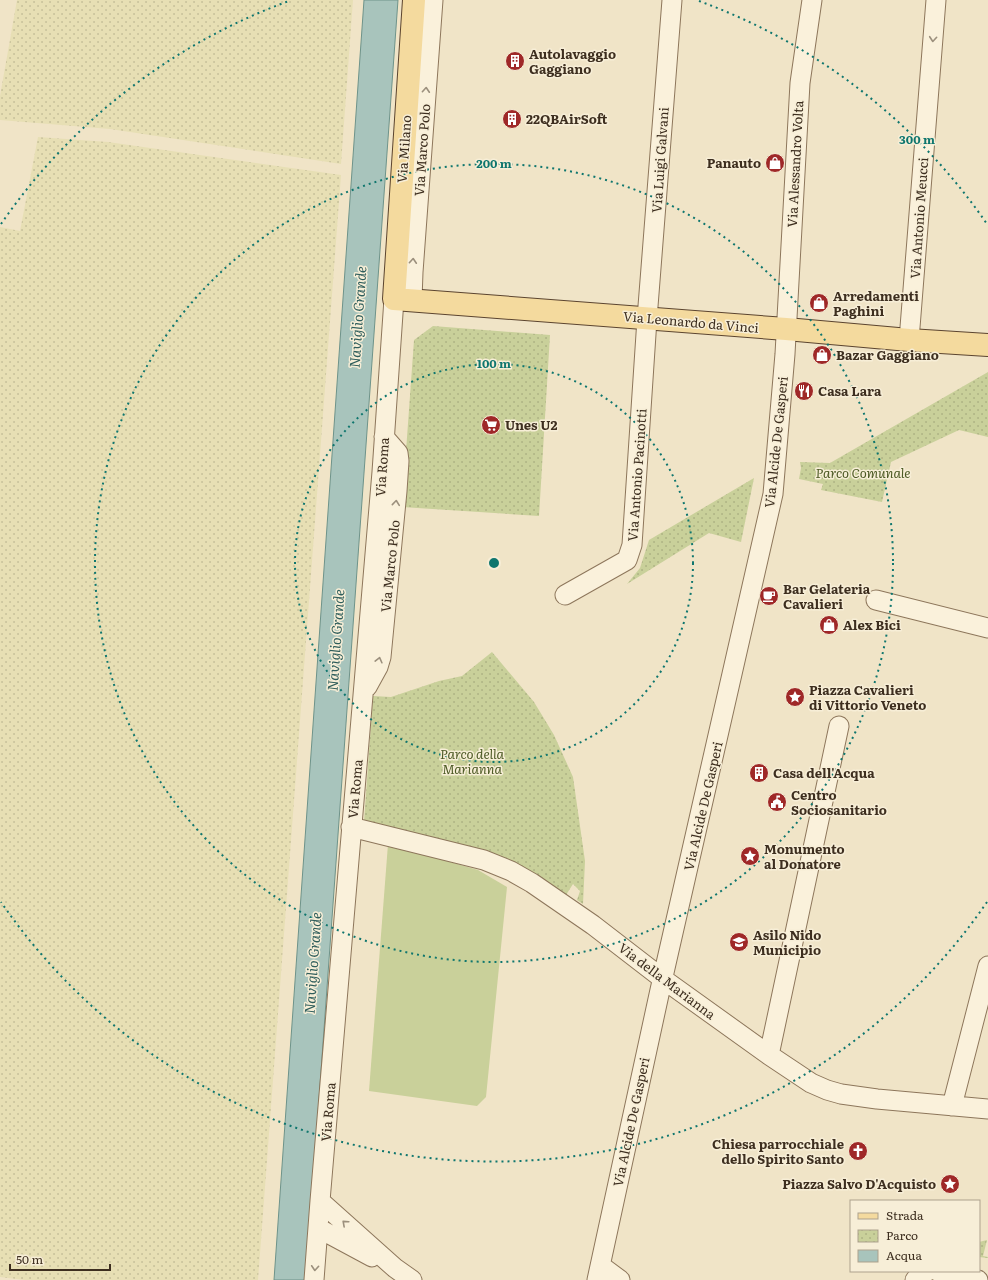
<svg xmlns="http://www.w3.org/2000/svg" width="988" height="1280" viewBox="0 0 988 1280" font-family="Literata,serif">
<defs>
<pattern id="farmland-dots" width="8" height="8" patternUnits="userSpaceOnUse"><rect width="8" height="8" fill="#e7dfb4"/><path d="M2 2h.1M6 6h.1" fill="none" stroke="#c7c09a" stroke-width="1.8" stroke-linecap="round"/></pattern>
<pattern id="park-dots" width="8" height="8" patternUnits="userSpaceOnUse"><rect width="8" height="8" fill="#c9d09a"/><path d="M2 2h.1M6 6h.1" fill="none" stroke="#aeb384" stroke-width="1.8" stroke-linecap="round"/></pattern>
</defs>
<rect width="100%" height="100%" fill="#f0e4c7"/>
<path fill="url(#farmland-dots)" d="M17,0H353L341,164L110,129L0,120V96Z
M38,137L108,142L341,175L258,1280H25L0,1277V227L20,231Z"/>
<path fill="#c9d09a" d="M388,844L478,870L507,887L486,1097L477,1106L369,1091Z"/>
<path fill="url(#park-dots)" d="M433,326L550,335L539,516L402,507L414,340Z
M988,372V437L959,430L891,462L882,502L821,490L823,484L799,479L801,468L800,462L830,463Z
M754,478L741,542L709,533L627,584L640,568L649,540Z
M492,652L534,702L554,735L573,777L585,861L583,904L577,900L580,891L573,884L566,895L364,822L373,696L391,697L439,681L462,676Z
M987,1240L983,1256L988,1257V1258L979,1257V1242Z"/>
<path fill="#a8c4bc" stroke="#6e938a" d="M364,0H398L306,1280H274Z"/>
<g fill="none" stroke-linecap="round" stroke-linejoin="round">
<g stroke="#8d765b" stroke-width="21">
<path id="minor" d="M412,300L413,272L433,0
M909,340L936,0
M565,595L627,560L632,545L647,319L672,0
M876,600L988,628
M367,687L378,667L381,657L397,491L399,461L398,453L384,437
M351,827L484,860L511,871L532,883L593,925L663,979L769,1055L811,1083L827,1090L841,1094L877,1099L988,1109
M769,1055L839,726
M952,1106L988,966
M320,1201L395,1268L412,1280
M318,1228L372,1257
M601,1266L620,1280
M937,1271L978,1280
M314,1280L320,1201L382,472L394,299
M597,1280L660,990L773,494L785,354L800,83L812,0
M915,1280L921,1273L928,1271"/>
</g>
<g stroke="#5b442f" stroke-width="24">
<path id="major" d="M414,0L394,299L786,329L909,340L988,345"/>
</g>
<use href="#minor" stroke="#faf1db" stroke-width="19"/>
<use href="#major" stroke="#f4da9e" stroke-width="22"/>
</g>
<defs><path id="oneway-chevron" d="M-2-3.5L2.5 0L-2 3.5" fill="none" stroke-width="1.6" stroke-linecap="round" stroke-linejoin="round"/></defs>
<g stroke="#9c907d">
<use href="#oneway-chevron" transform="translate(933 39) rotate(95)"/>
<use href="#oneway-chevron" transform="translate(426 90) rotate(-86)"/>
<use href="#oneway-chevron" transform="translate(413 261) rotate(-86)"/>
<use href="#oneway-chevron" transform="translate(396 503) rotate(-84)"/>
<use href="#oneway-chevron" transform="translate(379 660) rotate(-76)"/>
<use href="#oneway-chevron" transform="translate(345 1223) rotate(-138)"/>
<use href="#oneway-chevron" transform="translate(315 1268) rotate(94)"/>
</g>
<g fill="none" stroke="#0f766e" stroke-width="2" stroke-dasharray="2 4">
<circle cx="494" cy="563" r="199"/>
<circle cx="494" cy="563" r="399"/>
<path d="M987 902A598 598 0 0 1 1 902M1 224A598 598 0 0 1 289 1M699 1A598 598 0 0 1 987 224"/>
</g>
<defs>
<g id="building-disc" transform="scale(1)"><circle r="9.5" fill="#9f2828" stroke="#f7eed7"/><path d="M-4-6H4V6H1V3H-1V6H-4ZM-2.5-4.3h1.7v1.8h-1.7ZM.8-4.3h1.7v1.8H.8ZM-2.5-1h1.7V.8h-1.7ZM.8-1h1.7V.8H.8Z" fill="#fff"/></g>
<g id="shop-disc" transform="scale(1)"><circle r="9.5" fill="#9f2828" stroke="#f7eed7"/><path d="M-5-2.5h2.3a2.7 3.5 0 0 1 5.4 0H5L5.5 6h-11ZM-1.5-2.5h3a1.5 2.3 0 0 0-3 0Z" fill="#fff"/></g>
<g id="restaurant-disc" transform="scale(1)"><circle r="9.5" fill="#9f2828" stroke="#f7eed7"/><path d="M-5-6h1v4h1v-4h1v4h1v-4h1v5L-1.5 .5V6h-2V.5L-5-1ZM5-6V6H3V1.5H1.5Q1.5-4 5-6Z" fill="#fff"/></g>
<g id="supermarket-disc" transform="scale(1)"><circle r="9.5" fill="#9f2828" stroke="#f7eed7"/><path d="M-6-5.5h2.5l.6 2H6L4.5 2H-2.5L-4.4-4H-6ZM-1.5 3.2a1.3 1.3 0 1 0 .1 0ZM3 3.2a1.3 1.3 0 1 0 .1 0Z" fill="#fff"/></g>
<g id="cafe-disc" transform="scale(1)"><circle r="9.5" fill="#9f2828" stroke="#f7eed7"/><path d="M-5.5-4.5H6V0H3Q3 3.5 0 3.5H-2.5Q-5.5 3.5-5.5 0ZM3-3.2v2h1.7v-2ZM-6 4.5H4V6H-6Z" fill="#fff"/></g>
<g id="sight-disc" transform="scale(1)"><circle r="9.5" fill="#9f2828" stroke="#f7eed7"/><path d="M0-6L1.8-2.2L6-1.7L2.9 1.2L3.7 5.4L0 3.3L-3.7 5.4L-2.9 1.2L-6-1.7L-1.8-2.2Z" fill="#fff"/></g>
<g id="civic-disc" transform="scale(1)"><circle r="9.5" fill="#9f2828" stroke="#f7eed7"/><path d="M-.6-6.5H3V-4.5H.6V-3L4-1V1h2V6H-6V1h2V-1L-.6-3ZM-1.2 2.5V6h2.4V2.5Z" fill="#fff"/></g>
<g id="school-disc" transform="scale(1)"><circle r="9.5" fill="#9f2828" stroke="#f7eed7"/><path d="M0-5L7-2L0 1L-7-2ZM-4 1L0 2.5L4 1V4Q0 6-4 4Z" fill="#fff"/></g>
<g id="church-disc" transform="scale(1)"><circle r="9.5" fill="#9f2828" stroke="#f7eed7"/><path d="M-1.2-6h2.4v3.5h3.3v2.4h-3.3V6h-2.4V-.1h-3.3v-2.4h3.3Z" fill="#fff"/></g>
</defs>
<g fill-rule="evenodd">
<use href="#building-disc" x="515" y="61"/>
<use href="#building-disc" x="512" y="119"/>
<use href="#shop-disc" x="775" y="163"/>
<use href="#shop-disc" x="819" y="303"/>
<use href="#shop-disc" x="822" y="355"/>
<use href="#restaurant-disc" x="804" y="391"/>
<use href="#supermarket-disc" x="491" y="425"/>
<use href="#cafe-disc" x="769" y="596"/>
<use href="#shop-disc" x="829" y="625"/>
<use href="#sight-disc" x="795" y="697"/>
<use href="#building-disc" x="759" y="773"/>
<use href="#civic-disc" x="777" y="802"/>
<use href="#sight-disc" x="750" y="856"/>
<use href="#school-disc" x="739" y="942"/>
<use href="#church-disc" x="858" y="1151"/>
<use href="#sight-disc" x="950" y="1184"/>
</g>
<g text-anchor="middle" stroke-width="3" stroke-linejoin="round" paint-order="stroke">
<g font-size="13" font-weight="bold" fill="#3d2e1f" stroke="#f7eed7" text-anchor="start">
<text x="529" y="59">Autolavaggio<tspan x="529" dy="15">Gaggiano</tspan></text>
<text x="526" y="124">22QBAirSoft</text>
<text x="761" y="168" text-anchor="end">Panauto</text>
<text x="833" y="301">Arredamenti<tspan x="833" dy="15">Paghini</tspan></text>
<text x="836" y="360">Bazar Gaggiano</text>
<text x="818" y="396">Casa Lara</text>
<text x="505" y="430">Unes U2</text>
<text x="783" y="594">Bar Gelateria<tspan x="783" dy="15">Cavalieri</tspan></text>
<text x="843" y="630">Alex Bici</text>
<text x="809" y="695">Piazza Cavalieri<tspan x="809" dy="15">di Vittorio Veneto</tspan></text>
<text x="773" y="778">Casa dell'Acqua</text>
<text x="791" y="800">Centro<tspan x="791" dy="15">Sociosanitario</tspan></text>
<text x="764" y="854">Monumento<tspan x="764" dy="15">al Donatore</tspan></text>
<text x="753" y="940">Asilo Nido<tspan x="753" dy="15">Municipio</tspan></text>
<text x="844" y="1149" text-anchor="end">Chiesa parrocchiale<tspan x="844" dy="15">dello Spirito Santo</tspan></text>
<text x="936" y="1189" text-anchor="end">Piazza Salvo D'Acquisto</text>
</g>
<g font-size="13" fill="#3d2e1f" stroke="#f7eed7">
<text transform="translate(404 149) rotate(-86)" y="5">Via Milano</text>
<text transform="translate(422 150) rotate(-86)" y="5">Via Marco Polo</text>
<text transform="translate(660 160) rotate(-86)" y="5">Via Luigi Galvani</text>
<text transform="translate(795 164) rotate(-87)" y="5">Via Alessandro Volta</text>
<text transform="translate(919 218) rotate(-86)" y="5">Via Antonio Meucci</text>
<text transform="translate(691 322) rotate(5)" y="5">Via Leonardo da Vinci</text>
<text transform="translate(776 442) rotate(-84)" y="5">Via Alcide De Gasperi</text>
<text transform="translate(382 467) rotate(-86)" y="5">Via Roma</text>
<text transform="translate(637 475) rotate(-86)" y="5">Via Antonio Pacinotti</text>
<text transform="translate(390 566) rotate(-84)" y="5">Via Marco Polo</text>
<text transform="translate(355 789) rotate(-85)" y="5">Via Roma</text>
<text transform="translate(703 806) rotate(-77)" y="5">Via Alcide De Gasperi</text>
<text transform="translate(667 981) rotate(37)" y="5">Via della Marianna</text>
<text transform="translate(328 1112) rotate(-85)" y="5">Via Roma</text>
<text transform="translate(631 1122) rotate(-78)" y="5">Via Alcide De Gasperi</text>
</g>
<g font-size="13" font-style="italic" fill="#4d5a25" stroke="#f7eed7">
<text x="863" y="478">Parco Comunale</text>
<text x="472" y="759">Parco della<tspan x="472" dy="15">Marianna</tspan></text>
</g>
<g font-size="14" font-style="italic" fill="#2e5d5b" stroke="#f7eed7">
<text transform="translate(358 317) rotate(-86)" y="5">Naviglio Grande</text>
<text transform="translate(336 640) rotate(-86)" y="5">Naviglio Grande</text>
<text transform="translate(313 963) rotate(-86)" y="5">Naviglio Grande</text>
</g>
</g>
<circle cx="494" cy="563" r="6" fill="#0f766e" stroke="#f7eed7" stroke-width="2"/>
<g font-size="12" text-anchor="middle" font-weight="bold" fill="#0f766e" stroke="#f7eed7" stroke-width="3" stroke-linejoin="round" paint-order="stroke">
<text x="917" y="144">300 m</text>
<text x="494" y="168">200 m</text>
<text x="494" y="368">100 m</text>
</g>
<rect x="850" y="1200" width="130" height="72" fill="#f7eed7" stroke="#ada18d"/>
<rect x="858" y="1213" width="20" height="6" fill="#f4da9e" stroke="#ada18d"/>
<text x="886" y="1220" font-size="12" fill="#3d2e1f">Strada</text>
<rect x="858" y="1230" width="20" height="12" fill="url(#park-dots)" stroke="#ada18d"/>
<text x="886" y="1240" font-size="12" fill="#3d2e1f">Parco</text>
<rect x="858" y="1250" width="20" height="12" fill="#a8c4bc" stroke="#ada18d"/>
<text x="886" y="1260" font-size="12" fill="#3d2e1f">Acqua</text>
<path d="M10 1264v6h100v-6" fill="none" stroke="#3d2e1f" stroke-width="2"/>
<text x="16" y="1264" font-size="12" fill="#3d2e1f" stroke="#f7eed7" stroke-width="3" paint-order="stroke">50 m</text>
</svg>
